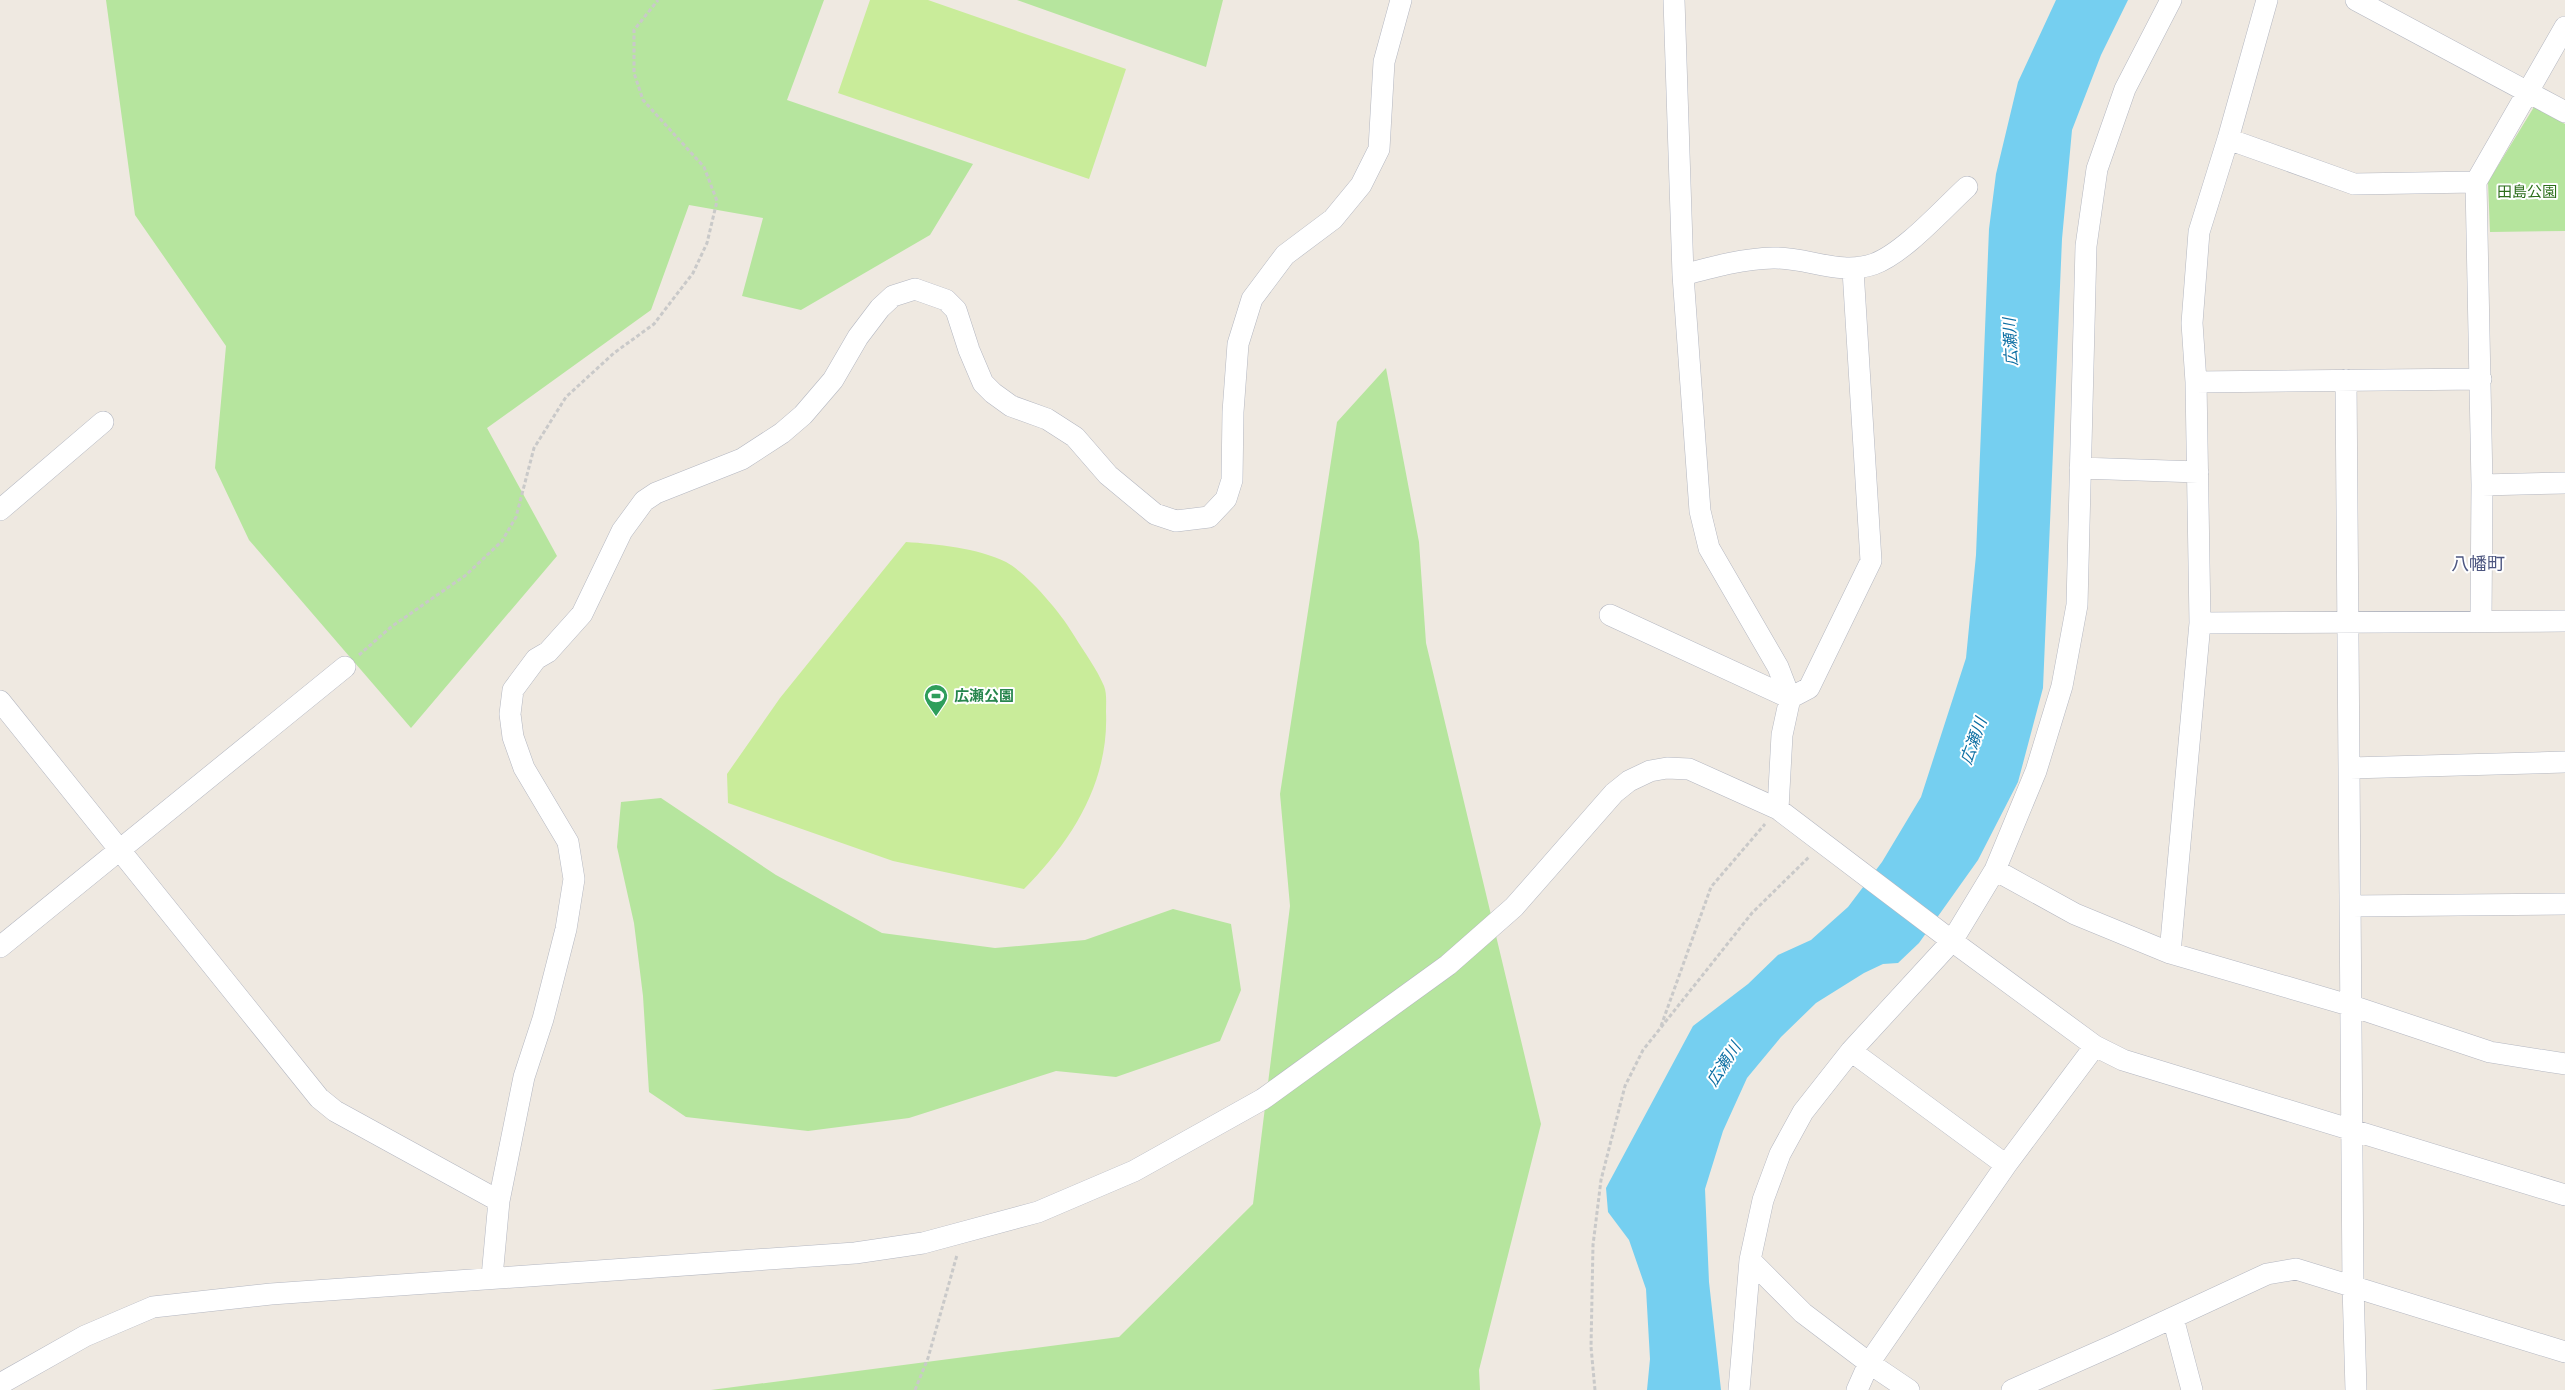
<svg xmlns="http://www.w3.org/2000/svg" width="2565" height="1390" viewBox="0 0 2565 1390" font-family="'Space Grotesk','Noto Sans JP',sans-serif">
<rect width="100%" height="100%" fill="#efe9e1"/>
<path fill="#b6e59e" d="M106,0H824L787,100L973,164L930,235L801,310L742,296L763,218L689,205L651,310L487,428L557,556L411,728L249,540L215,468L226,346L135,215Z
M1017,0H1223L1206,67Z
M2534,107L2565,124V231L2490,232L2488,182Z
M1386,368L1419,542L1426,643L1541,1124L1479,1370L1480,1390H711L1119,1337L1253,1204L1290,906L1280,794L1337,422Z
M661,798L776,875L882,933L995,948L1085,940L1173,909L1231,924L1241,990L1220,1041L1116,1077L1056,1071L909,1118L808,1131L686,1117L649,1092L643,996L634,923L617,847L621,802Z"/>
<path fill="#c9ec9a" d="M870,0H928L1126,69L1089,179L838,93Z
M906,542C936,544 978,548 1006,562C1028,574 1062,614 1075,637C1084,652 1097,669 1104,686C1107,693 1106,704 1106,712C1109,782 1072,841 1024,889L893,861L728,803L727,774L780,698Z"/>
<path fill="#75cff0" d="M2056,0H2128L2101,55L2072,130L2062,239L2043,688L2018,782L1978,860L1919,943L1898,963L1883,964L1864,973L1816,1003L1781,1037L1747,1078L1723,1131L1705,1189L1709,1282L1721,1390H1647L1650,1359L1646,1289L1629,1240L1608,1212L1606,1188L1693,1026L1748,984L1778,955L1811,940L1848,907L1882,862L1921,797L1966,658L1976,555L1989,229L1996,174L2018,82Z"/>
<g fill="none" stroke-linecap="round" stroke-linejoin="round">
<g stroke="#b4b7c1" stroke-width="22">
<path id="minor" d="M1674,0L1683,275L1700,511L1709,548L1778,667L1790,698L1782,735L1778,809
M2356,0L2565,112
M2228,139L2354,184L2476,182
M1683,275C1713,267 1741,259 1773,258C1807,257 1840,276 1874,264C1904,253 1943,209 1967,187
M2346,380L2353,1286L2356,1390
M2196,382L2481,379
M2080,468L2198,472
M2482,485L2565,483
M0,510L103,422
M1610,615L1790,698
M2481,621L2482,485L2476,182L2565,27
M2200,623L2565,621
M1790,698L1809,688L1871,561L1853,270
M0,701L319,1098L335,1111L499,1201
M2350,768L2565,762
M1995,870L2075,914L2170,953L2352,1006L2490,1052L2565,1064
M2351,906L2565,904
M0,947L345,667
M2170,953L2200,623L2196,382L2192,323L2199,232L2228,139L2267,0
M1851,1051L2006,1165
M1750,1260L1803,1313L1869,1363L1909,1390
M492,1277L499,1201L524,1077L543,1019L566,929L574,879L568,842L524,768L513,737L510,714L513,690L536,659L548,652L582,614L622,531L644,501L656,493L742,459L782,433L803,415L833,380L858,337L880,308L893,296L915,289L946,300L956,310L969,350L983,383L993,393L1011,406L1047,419L1075,437L1108,475L1155,514L1176,521L1209,517L1226,499L1232,480L1233,412L1238,344L1252,299L1285,255L1333,219L1361,185L1379,149L1384,62L1401,0
M2173,1318L2192,1390
M0,1384L85,1336L153,1307L271,1294L855,1253L923,1243L1038,1212L1134,1171L1263,1099L1448,965L1514,907L1614,793L1629,781L1650,771L1667,768L1689,769L1778,809L1952,941L2095,1046L2123,1060L2565,1195
M1739,1390L1750,1260L1763,1200L1780,1154L1803,1112L1851,1051L1952,941L1995,870L2036,771L2062,686L2077,605L2086,246L2097,169L2125,89L2171,0
M1857,1390L1869,1363L2006,1165L2095,1046
M2012,1390L2114,1345L2267,1274L2296,1269L2565,1352"/>
</g>
<path stroke="#c9c9c9" stroke-width="3" stroke-dasharray="4 2.5" stroke-linecap="butt" d="M359,655L391,627L466,575L502,541L516,517L534,448L566,397L614,353L654,324L693,273L707,243L717,201L704,167L643,100L634,73V30L658,0
M1661,1026L1711,887L1765,824
M915,1390L928,1358L957,1255
M1595,1390L1591,1347L1593,1245L1601,1180L1625,1086L1643,1050L1752,913L1809,857"/>
<use href="#minor" stroke="#fff" stroke-width="21"/>
</g>
<defs>
<g id="stadium-pin" transform="scale(1.25)"><path d="M0 17L-7.5 6A9.5 9.5 0 1 1 7.5 6Z" fill="#2e9e5b" stroke="#fff"/><path d="M0-5a6.5 5 0 1 0 0 10a6.5 5 0 1 0 0-10ZM-3.5-1.8h7v3.6h-7Z" fill="#fff"/></g>
</defs>
<g fill-rule="evenodd">
<use href="#stadium-pin" x="936" y="696"/>
</g>
<g text-anchor="middle" stroke-width="4" stroke-linejoin="round" paint-order="stroke">
<g font-size="15" fill="#2c6e1b" stroke="#fff">
<text x="2527" y="197">田島公園</text>
</g>
<g font-size="15" font-weight="bold" fill="#27864d" stroke="#fff" text-anchor="start">
<text x="954" y="701">広瀬公園</text>
</g>
<g font-size="16" font-style="italic" fill="#0d6fa3" stroke="#fff">
<text transform="translate(2010 342) rotate(-93)" y="6">広瀬川</text>
<text transform="translate(1973 741) rotate(-70)" y="6">広瀬川</text>
<text transform="translate(1723 1064) rotate(-57)" y="6">広瀬川</text>
</g>
<g font-size="18" fill="#4d5680" stroke="#fff">
<text x="2478" y="570">八幡町</text>
</g>
</g>
</svg>
